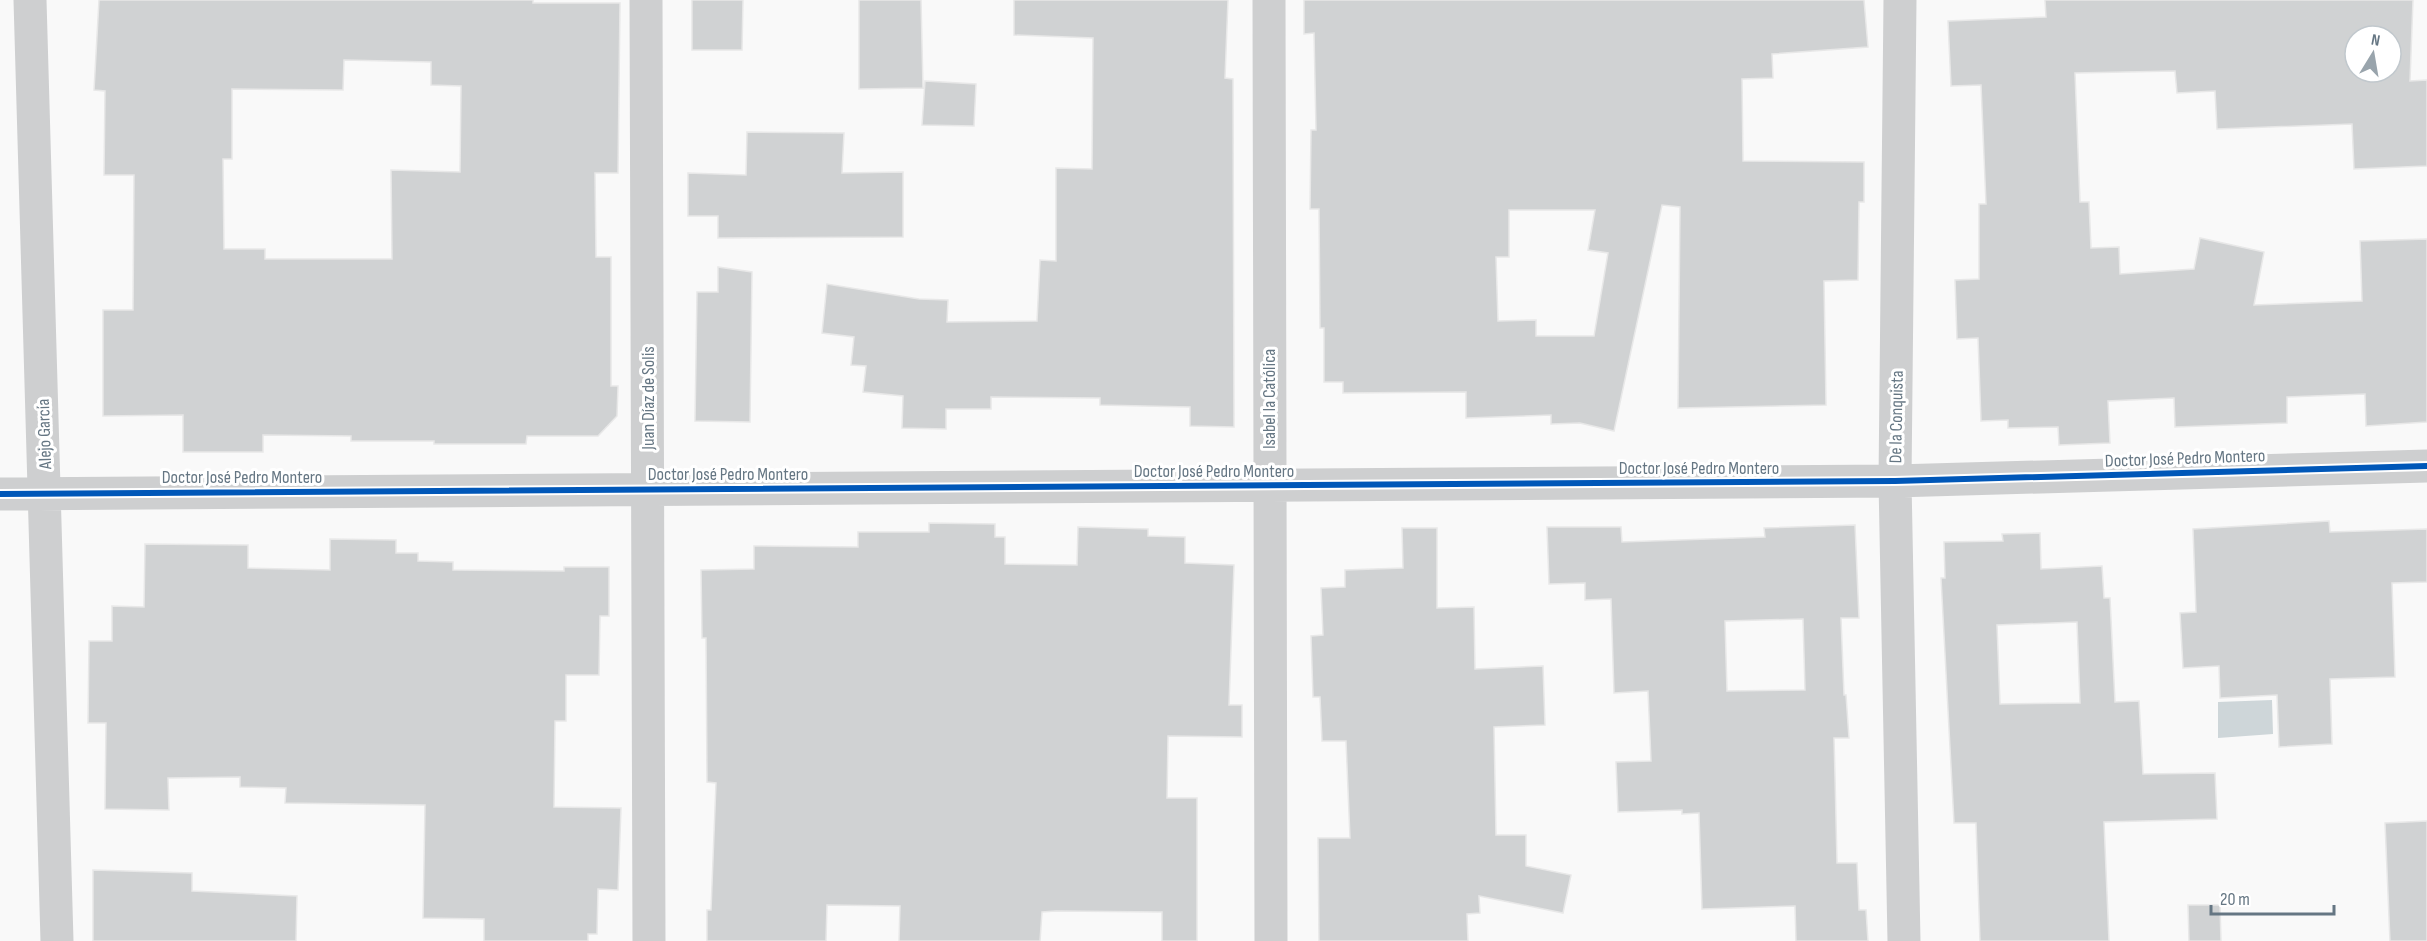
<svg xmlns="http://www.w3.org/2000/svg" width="2427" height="941" viewBox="0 0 2427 941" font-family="'Sofia Sans Condensed',sans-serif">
<rect width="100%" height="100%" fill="#f9f9f9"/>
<path fill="#ced6d9" d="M2272,700L2273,734L2218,738V702Z"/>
<path fill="#d0d2d3" stroke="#e8e8e8" stroke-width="1.5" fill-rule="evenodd" d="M99,0H533V3H620L618,173H595L596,257H611V386H618L617,416L598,436H527L526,444H434V441H351V436L263,435V452H183V415L103,416V310H133L134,175H104L105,91L94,90ZM344,60L431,62V85L461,86L460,172L391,170L392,259H265V249H224L223,159H232V89L343,90Z
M692,0H743L742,50H692Z
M859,0H921L923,88L859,89Z
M1014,0H1228L1225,78L1233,79L1234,427L1190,426V407L1100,405V398L991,397V409H946V429L902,428L903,396L863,392L866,366L851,365L854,337L822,333L827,284L919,299L948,300L947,322L1037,321L1040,260L1056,261V168L1092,169L1093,38L1014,35Z
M1304,0H1864L1868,47L1772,54L1773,78L1742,79L1743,161L1864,162V202H1859L1858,280L1824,281L1826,405L1678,408L1680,207L1662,205L1614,431L1580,423L1551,424V415L1466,418V392L1343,393V382H1324V328H1320L1319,209H1310L1311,130H1316L1314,33L1304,34ZM1509,210H1595L1588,250L1608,253L1594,336H1536V320L1498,321L1496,257H1509Z
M2045,0H2413L2410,81L2427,80V166L2354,169L2352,124L2217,129L2215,91L2177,93L2175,71L2075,73L2080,202H2089L2091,248L2119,247L2120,274L2194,269L2200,238L2264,252L2254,305L2362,301L2360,241L2427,239V422L2366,426L2365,394L2287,397V423L2175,427L2174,398L2108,401L2110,443L2059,445L2058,427L2008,428V420L1981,421L1978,338L1957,339L1955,280L1979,279V204H1986L1981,85L1951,86L1948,21L2046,17ZM2355,36H2391V72H2355Z
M925,81L976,84L974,126L922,125Z
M747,132L844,133L842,173L903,172V237L718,238V216H688V173L746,175Z
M718,267L752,272L750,422L695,421L697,292H718Z
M2329,521L2330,532L2427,529V582L2392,583L2395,677L2330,679L2332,744L2279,747L2277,695L2220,698L2219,666L2183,668L2180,613L2196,612L2193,529Z
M929,523L995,524V537H1005V564L1077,565L1078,527L1148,529V536L1185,537V563L1234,565L1229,705H1242V737L1168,736L1167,798H1197V941H1162V912L1056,911L1042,912L1040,941H899L900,906L827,905L826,941H707V910H711L716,783L707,782L706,638H702L701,570L754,569V546L858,547V532H929Z
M1855,525L1859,618H1841L1844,695H1846L1849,738H1834L1835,776L1837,863H1857L1859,910H1866L1868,941H1796L1795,906L1702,909L1699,813L1682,814V810L1618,812L1616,762L1651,761L1648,691L1614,693L1611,599L1585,600V583L1549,584L1547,527H1621L1622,542L1765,537L1764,528ZM1803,619L1805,690L1727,691L1725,621Z
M1402,528H1437V608L1474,607L1475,669L1543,666L1545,725L1494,727L1496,835H1526V866L1571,875L1563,913L1479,896L1480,913L1467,914L1468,941H1319L1318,838H1350L1346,741H1322L1320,697H1313L1311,636L1323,635L1321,588L1345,587V570L1403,568Z
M2040,533L2041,569L2102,566L2104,598H2110L2115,702L2139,701L2143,774L2215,773L2217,819L2104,822L2109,941H1980L1976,823H1954L1941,578H1945L1944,542L2003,541L2002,534ZM2077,622L2080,703L2000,704L1997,625Z
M330,539L396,540V553H418V561L453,562V570L564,571V567H609V616H600L599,675H566V721H555L554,807L621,808L618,890L598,889L597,934H588V941H484V919L423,918L425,805L285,803L286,788L240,787V777L168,778L169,810L105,809L106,723H88L89,641H112V606L144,607L145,544L248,545V568L330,570Z
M2427,821V941H2390L2385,823Z
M93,870L192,873V891L297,896L296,941H93Z
M2188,905H2220L2221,941H2189Z"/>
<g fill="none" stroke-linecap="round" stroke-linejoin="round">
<path stroke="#cecfd0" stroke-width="33" d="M30,0L57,941
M646,0L649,941
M1269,0L1271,941
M1900,0L1895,481L1904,941
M0,494L1895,481L2427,466"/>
<g stroke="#fff" stroke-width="10">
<path id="cycleway" d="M0,494L1895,481L2427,466"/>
</g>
<use href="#cycleway" stroke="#0057b8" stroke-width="6"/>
</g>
<g text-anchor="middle" stroke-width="6" stroke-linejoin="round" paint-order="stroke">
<g font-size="18" fill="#657683" stroke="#fff">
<text transform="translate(648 398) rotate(-90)" y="6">Juan Díaz de Solis</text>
<text transform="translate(1269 399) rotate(-90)" y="6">Isabel la Católica</text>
<text transform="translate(1896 417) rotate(-89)" y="6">De la Conquista</text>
<text transform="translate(44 434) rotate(-92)" y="6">Alejo García</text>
<text transform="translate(2185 458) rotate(-2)" y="6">Doctor José Pedro Montero</text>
<text x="1699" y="474">Doctor José Pedro Montero</text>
<text x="1214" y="477">Doctor José Pedro Montero</text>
<text x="728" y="480">Doctor José Pedro Montero</text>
<text x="242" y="483">Doctor José Pedro Montero</text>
</g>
</g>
<g transform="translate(2373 54) rotate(11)"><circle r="28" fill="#ffffff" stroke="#c1c8cd" stroke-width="1.5"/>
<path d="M0-4.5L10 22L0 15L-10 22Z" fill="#99a4ac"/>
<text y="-9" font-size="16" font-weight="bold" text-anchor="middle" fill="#657683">N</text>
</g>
<path d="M2211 905v9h123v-9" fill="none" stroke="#657683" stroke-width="3"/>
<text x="2220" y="905" font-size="18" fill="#657683" stroke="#ffffff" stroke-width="4.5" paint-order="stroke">20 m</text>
</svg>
